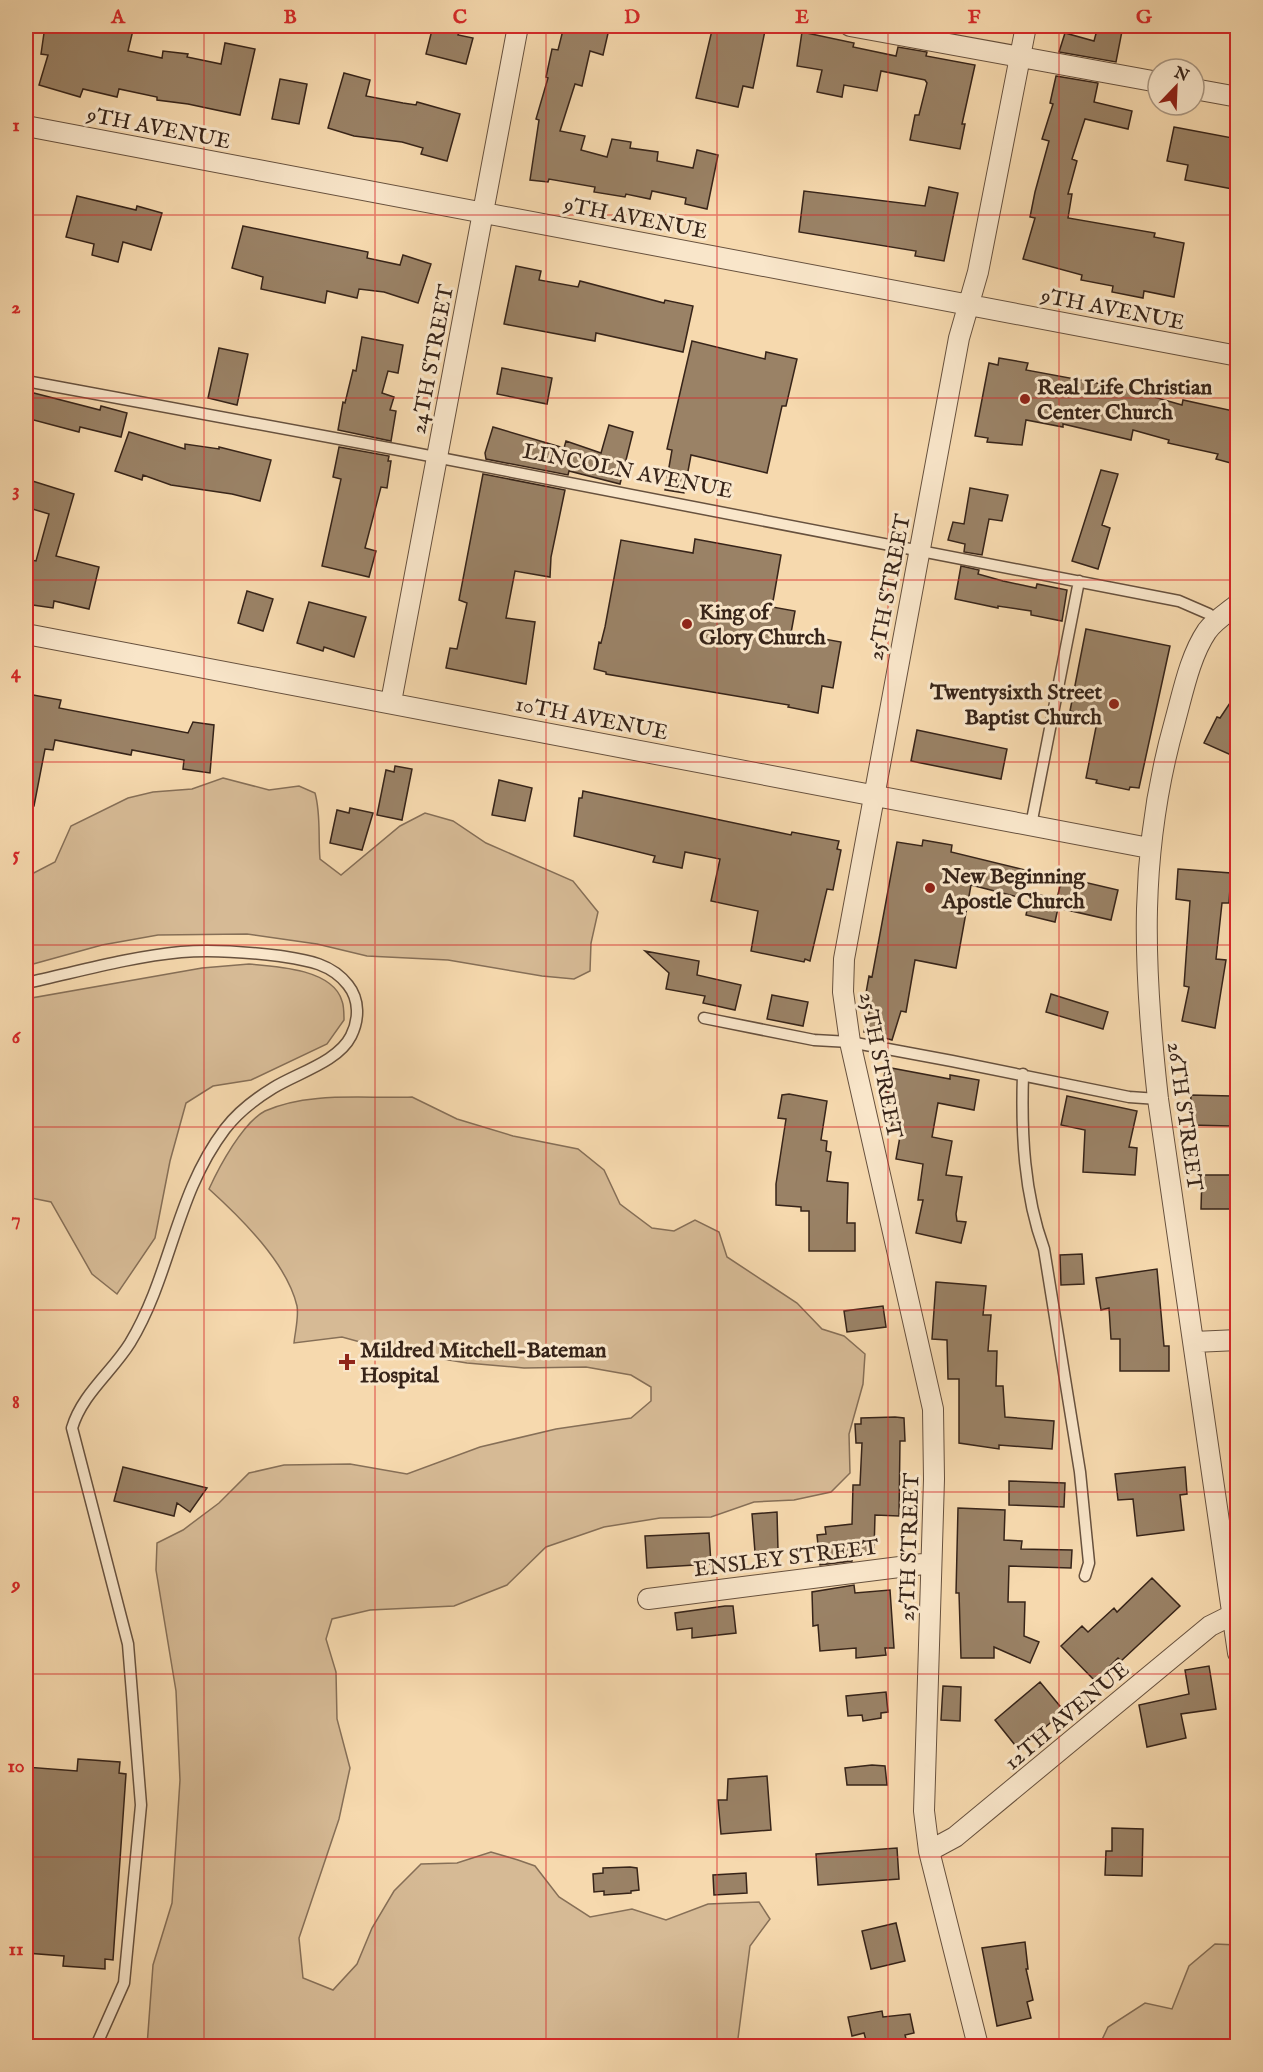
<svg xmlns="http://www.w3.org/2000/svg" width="1263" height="2072" viewBox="0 0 1263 2072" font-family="'IM FELL English',serif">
<rect width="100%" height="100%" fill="#f6d9ae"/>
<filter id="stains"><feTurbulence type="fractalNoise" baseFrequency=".00333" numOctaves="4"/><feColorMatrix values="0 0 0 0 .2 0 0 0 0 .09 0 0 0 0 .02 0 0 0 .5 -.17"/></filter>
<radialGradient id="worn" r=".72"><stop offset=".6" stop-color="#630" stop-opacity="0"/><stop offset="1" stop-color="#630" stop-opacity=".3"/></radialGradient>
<path fill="#d6ba95" stroke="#866f57" stroke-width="1.5" d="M223,778L269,790L299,786L315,793C321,814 318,836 320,859L341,875L400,826L425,813L453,821L486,843L573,881L598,912L591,943L590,971L574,979L542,976L448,960L367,956L317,944L247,934L158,935L102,945L26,966V877L55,862L71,826L128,798L153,792L192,789Z
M249,964C275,966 333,969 342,1001C344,1006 344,1014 344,1020L327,1044L251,1080L213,1086L186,1103L170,1161L155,1238L117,1294L92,1274L51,1202L26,1197V999L202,968Z
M412,1097L457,1119L513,1136L578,1149L604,1170L620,1204L652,1228L674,1231L695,1220L719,1232L727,1257L797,1303L822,1329L844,1336L865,1354L863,1384L849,1434L850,1473L831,1492L794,1500L754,1502L711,1517L660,1518L604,1527L546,1547L507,1585L454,1606L370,1610L332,1619L326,1639L336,1672L337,1719L350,1768L339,1819L299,1938L303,1978L333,1990L357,1964L372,1928L394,1891L421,1864L457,1863L491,1852L518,1860L535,1866L559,1897L590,1917L632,1909L666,1920L708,1904L759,1902L770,1919L750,1946L737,2046H147L153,1965L172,1903L180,1780L176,1691L156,1570L157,1543L183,1530L219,1503L249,1473L284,1465L350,1464L407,1474L480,1447L556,1429L631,1418L651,1401V1387L631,1375L586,1367L524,1368L467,1363L393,1351L342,1337L294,1343C295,1332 299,1317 297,1306C287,1263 241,1218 209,1189C219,1167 243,1122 265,1111C309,1091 365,1099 412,1097Z
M1215,1944L1237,1945V2046H1099L1108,2027L1145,2003L1172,2009L1189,1966Z"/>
<path fill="#9a8266" stroke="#372419" stroke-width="1.5" d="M45,26H134L128,51L162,58L163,51L188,54L187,57L221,64L225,43L255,49L240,115L188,104L157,100V97L119,89L117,97L83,89L80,97L39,85L48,55L41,54Z
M433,26H461L458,35L473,38L466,64L426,54Z
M564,26H596L609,29L603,55L590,51L582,86L575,84L560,131L585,136L581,150L607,157L612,139L631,142L630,148L658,152L657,161L693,168L697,150L718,155L707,209L685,204L686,198L652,191L650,199L626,194L625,197L594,192L595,187L549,179L548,182L530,180L539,120L536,119L548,78L546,77L552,49L558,50Z
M713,26H766L753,88L743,86L738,107L696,98Z
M1098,26H1123L1116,62L1059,52L1065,33L1094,41Z
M802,32L854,43L853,47L896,56L898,47L927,52L926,56L975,65L962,124H965L960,149L910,140L915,115H919L927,83L925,80L881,71L877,91L844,85L842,97L817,92L822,70L797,66Z
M344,73L370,80L366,96L403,103L416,105L417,102L460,114L447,161L421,154L423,148L402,142L354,136L328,128Z
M1056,76L1098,83L1094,102L1132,111L1128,129L1085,119L1072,159L1077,161L1068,194H1072L1068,218L1155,233L1154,237L1184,243L1174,297L1144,291L1143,298L1112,292L1113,286L1081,280L1082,275L1023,259L1035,218L1030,217L1035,192L1049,141L1042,139L1053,104L1050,103Z
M280,79L307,84L299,124L272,119Z
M1174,127L1238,139V190L1185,180L1188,165L1167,161Z
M929,187L958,193L944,261L915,256L916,251L799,232L804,191L925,206Z
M77,196L136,210L137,206L162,213L151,250L123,242L118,262L92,255L94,244L66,237Z
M243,226L368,252L367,258L400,265L403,255L431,264L418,303L384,292L359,289L357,298L327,291L325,303L261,289L263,277L232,268Z
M516,266L541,271L539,280L578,287L580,281L664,303L665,300L693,306L683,352L596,333L595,341L504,324Z
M362,337L403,345L398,373L388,371L382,393L394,397L390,410L396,411L391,441L338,430L343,402L345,403L353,370L356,371Z
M692,341L765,359L766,352L797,359L786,406H782L767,473L691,455L684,493L665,490L672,450L667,449Z
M219,348L248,354L237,405L208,398Z
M999,358L1028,363L1026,370L1140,391V393L1182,405L1183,400L1238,412V465L1216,459L1218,454L1168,443L1169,440L1133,430L1131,440L1063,424V427L1026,420L1022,445L987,442L988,438L975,436L989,363L998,365Z
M502,368L552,378L547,404L497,394Z
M26,391L100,410L101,406L127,413L121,437L80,427L79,432L26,418Z
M609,425L633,432L620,484L569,471L568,475L486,459L485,453L493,427L564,448L566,441L601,453Z
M129,432L185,449V444L219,449V447L271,460L260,501L232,494L171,485L143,475L142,480L115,471Z
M339,447L389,456L388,461H391L387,488L381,487L365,548L376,551L369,577L322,566L341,479L333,477Z
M1101,470L1118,474L1102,525L1110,528L1098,569L1072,561Z
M483,474L565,490L551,557L550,577L515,571L506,618L535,622L526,684L446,668L450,648L457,649L467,603L459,600Z
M26,479L74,494L56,556L99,567L89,609L54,601L53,608L26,604V559L36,561L49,514L26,507Z
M970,488L1008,495L1002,521L989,519L982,555L964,552L965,544L948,540L953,522L964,524Z
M695,539L781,555L772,607L795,611L791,633L841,642L833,688L822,686L818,713L788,707L789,705L606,674V672L594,669L599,642L601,643L605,627L621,540L693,553Z
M961,566L979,570L978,574L1003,581L1036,588L1037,584L1067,590L1062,621L1031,615V611L998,606V608L955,599Z
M247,591L273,599L263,631L238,623Z
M309,602L366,617L354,657L324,647L323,651L297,643Z
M1086,629L1170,646L1139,788L1130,787L1129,790L1096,783L1097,780L1086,778L1098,717L1070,711Z
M1238,691V758L1204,743L1217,717L1220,718Z
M33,695L61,700L59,708L188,733L193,722L214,725L210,773L183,769L184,760L132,750L131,755L55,740L53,750L45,749L34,806L26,805V724Z
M917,730L1007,749L1001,779L911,761Z
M395,766L412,769L402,820L377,815L386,770L394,772Z
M499,780L532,788L525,821L492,815Z
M583,791L791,835L792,832L839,841L837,849L841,850L833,890L827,889L810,961L805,959L804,962L751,951L758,911L711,901L720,859L685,852L682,868L653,862L655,856L574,836L579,798H582Z
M350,808L373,813L362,850L330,843L337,810L349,813Z
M923,840L952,845L951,852L1025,870L1018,897L971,885L956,968L915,960L906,1012L901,1011L892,1040L864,1032L871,1005L864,1004L869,976L872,977L897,842L922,846Z
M1178,869L1231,873L1229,903H1222L1216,959L1226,960L1215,1028L1182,1021L1189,987L1184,986L1190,901L1176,899Z
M1062,877L1118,890L1111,920L1058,908L1055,922L1026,915L1031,893L1057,899Z
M645,951L699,961L697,975L741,985L735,1010L703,1003L705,996L666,989L669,973Z
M1051,994L1108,1012L1103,1029L1046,1012Z
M772,995L808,1002L803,1026L767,1019Z
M886,1067L950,1079V1075L979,1080L974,1110L938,1103L932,1137L952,1141L946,1175L962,1177L956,1214L957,1221L966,1222L961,1243L916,1233L923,1200H918L923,1164L896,1159L901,1131L891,1129L896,1094L881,1091Z
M789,1094L827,1101L821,1140L827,1141L826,1151L831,1152L827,1181L848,1183L847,1223H855V1251H809V1211H801V1207L776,1205V1184L786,1119L778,1118L782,1095Z
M1191,1095L1231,1096V1126L1190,1125Z
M1067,1096L1137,1111L1129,1147L1137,1148L1135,1175L1083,1172L1085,1130L1061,1125Z
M1202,1175H1238V1209H1201Z
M1082,1254L1084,1284L1061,1285L1060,1255Z
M1157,1269L1164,1346H1169V1371H1120V1339H1111L1109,1308L1101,1310L1096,1278Z
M936,1282L986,1286L983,1315H991L988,1351H997L996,1386H1003L1005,1417L1054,1421L1052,1449L999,1445V1449L959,1443V1379H948L947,1340L932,1339Z
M883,1306L886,1327L847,1332L844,1311Z
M895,1417L904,1418L905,1441H900L899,1516L875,1515L874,1552H851L852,1561L820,1565L817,1535L826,1534L825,1527L852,1524L853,1485H860L862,1443H856L855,1424H861V1418Z
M123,1467L207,1488L190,1512L177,1503L174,1516L114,1501Z
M1185,1467L1187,1494L1180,1495L1184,1530L1137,1536L1133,1499L1118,1500L1115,1474Z
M1009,1481L1065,1483L1064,1507L1009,1505Z
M958,1508L1005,1510L1004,1540L1022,1541L1021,1549L1072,1550L1071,1568L1009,1566L1008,1602H1025L1024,1636L1039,1642L1030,1663L994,1647V1658H961L959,1593H956Z
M777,1512L778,1550L755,1552L752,1514Z
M709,1533L711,1564L647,1568L645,1536Z
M1152,1578L1180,1606L1121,1661L1118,1658L1095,1681L1061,1646L1082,1626L1088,1632L1114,1608L1117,1612Z
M854,1585L855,1593L890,1590L894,1648H885L886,1655L856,1658V1648L820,1651L818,1625L813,1626L812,1592Z
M725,1606H733L736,1633L692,1638V1628L677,1630L675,1613Z
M1209,1666L1216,1709L1181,1714L1186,1738L1147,1747L1139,1705L1189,1694L1185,1670Z
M1040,1682L1064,1711L1019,1750L995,1720Z
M943,1686L961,1687L960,1721L941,1720Z
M886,1692L888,1712L881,1713V1718L863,1721L862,1715L848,1716L846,1696Z
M78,1759L120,1762L119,1773L126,1774L113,1960L105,1959V1969L63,1966L64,1956L26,1953V1767L77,1771Z
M872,1765L885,1766L887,1785H847L845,1768Z
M767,1776L771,1830L721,1834L718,1800H727L728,1779Z
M1112,1828L1143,1829L1142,1876L1105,1875L1106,1851H1112Z
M897,1848L899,1879L818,1885L816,1854Z
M630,1867L637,1868L639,1890L631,1891V1893L604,1895V1891L594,1892L593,1874L603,1873V1868Z
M746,1873L747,1893L714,1895L713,1875Z
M896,1923L905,1961L871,1969L862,1931Z
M1025,1942L1028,1969H1026L1033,2000L1027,2002L1031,2018L997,2026L982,1948Z
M882,2011L883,2017L910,2014L914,2033L905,2035L908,2046H880L879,2042L867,2044L864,2033L852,2036L848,2017Z"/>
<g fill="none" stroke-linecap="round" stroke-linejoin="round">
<g stroke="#67513e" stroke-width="13">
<path id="lane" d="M26,381L399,450L1179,601L1209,614
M1031,825L1079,581
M26,983C77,972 129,957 181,952C214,949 247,952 280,956C306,960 331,963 348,985C360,1000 359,1020 351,1036C338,1062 297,1073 273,1088C255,1099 238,1112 225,1129C175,1195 172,1273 130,1343C112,1372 82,1394 72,1428L128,1644L141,1805L124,1983L96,2046
M704,1018L814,1040L850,1042L952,1061L1129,1097L1158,1099
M1023,1074C1021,1133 1024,1194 1044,1249L1080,1472L1089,1563L1085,1576"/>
</g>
<g stroke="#67513e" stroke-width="22">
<path id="street" d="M850,26L1158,82
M1194,89L1238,97
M26,126L1238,356
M1238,604C1227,613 1215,620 1207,631C1190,656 1183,692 1175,721C1138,852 1143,965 1158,1099L1238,1653
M26,634L1149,848
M391,702L518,26
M1194,1342L1238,1340
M648,1599L931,1563
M929,1851L955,1837L1210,1626L1232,1615
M978,2046L929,1851L924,1811L934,1479L933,1409L850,1042L843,992L844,959L959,338L978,272L1026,26"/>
</g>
<use href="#lane" stroke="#f9e6ca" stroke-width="10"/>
<use href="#street" stroke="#f9e6ca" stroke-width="20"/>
</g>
<path fill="none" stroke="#d62828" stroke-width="1.5" stroke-opacity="0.55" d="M204,26V2046M375,26V2046M546,26V2046M717,26V2046M888,26V2046M1059,26V2046M26,215H1238M26,398H1238M26,580H1238M26,762H1238M26,945H1238M26,1127H1238M26,1310H1238M26,1492H1238M26,1674H1238M26,1857H1238"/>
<g fill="#8f2418" stroke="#f9e6ca" stroke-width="2">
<circle cx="1025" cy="399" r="6"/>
<circle cx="687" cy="624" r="6"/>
<circle cx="1114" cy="704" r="6"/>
<circle cx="930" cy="888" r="6"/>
<path d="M344 1353h6v6h6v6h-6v6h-6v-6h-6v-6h6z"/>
</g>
<g text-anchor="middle" stroke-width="6" stroke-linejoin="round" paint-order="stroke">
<g font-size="22" fill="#372419" stroke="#f9e6ca">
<text transform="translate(159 127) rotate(11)" y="8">9TH AVENUE</text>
<text transform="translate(636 217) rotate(11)" y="8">9TH AVENUE</text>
<text transform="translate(1113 308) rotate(11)" y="8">9TH AVENUE</text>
<text transform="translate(431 359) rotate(-79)" y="8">24TH STREET</text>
<text transform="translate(628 470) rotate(11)" y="8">LINCOLN AVENUE</text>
<text transform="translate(888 587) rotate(-79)" y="8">25TH STREET</text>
<text transform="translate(592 717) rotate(11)" y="8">10TH AVENUE</text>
<text transform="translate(882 1065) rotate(79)" y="8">25TH STREET</text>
<text transform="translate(1186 1116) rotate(82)" y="8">26TH STREET</text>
<text transform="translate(908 1547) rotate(-88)" y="8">25TH STREET</text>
<text transform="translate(786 1557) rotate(-7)" y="8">ENSLEY STREET</text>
<text transform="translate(1066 1715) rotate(-40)" y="8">12TH AVENUE</text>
</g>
<g font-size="22" font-weight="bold" fill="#372419" stroke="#f9e6ca" text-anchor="start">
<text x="1037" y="394">Real Life Christian<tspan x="1037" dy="25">Center Church</tspan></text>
<text x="699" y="619">King of<tspan x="699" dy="25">Glory Church</tspan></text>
<text x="1102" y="699" text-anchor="end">Twentysixth Street<tspan x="1102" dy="25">Baptist Church</tspan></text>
<text x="942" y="883">New Beginning<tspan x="942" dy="25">Apostle Church</tspan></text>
<text x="360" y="1357">Mildred Mitchell-Bateman<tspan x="360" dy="25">Hospital</tspan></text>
</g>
</g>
<rect width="1263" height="2072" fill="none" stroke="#f6d9ae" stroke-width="66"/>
<g transform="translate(1176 87) rotate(23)"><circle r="28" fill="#f9e6ca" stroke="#ab9883" stroke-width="1.5"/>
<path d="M0-4.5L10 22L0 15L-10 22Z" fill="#8f2418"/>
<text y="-9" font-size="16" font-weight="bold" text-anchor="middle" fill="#372419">N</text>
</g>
<rect x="33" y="33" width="1197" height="2006" fill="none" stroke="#d62828" stroke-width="2"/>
<g font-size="20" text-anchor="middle" font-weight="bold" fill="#d62828">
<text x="118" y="23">A</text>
<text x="290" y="23">B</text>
<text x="460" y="23">C</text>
<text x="632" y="23">D</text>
<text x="802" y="23">E</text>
<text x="974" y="23">F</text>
<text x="1144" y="23">G</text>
<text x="16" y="131">1</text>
<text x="16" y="313">2</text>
<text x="16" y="496">3</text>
<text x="16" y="678">4</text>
<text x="16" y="860">5</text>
<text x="16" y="1043">6</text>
<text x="16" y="1225">7</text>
<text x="16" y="1408">8</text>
<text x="16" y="1590">9</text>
<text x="16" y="1772">10</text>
<text x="16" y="1955">11</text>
</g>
<rect width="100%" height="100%" filter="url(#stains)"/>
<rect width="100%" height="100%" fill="url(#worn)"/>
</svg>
